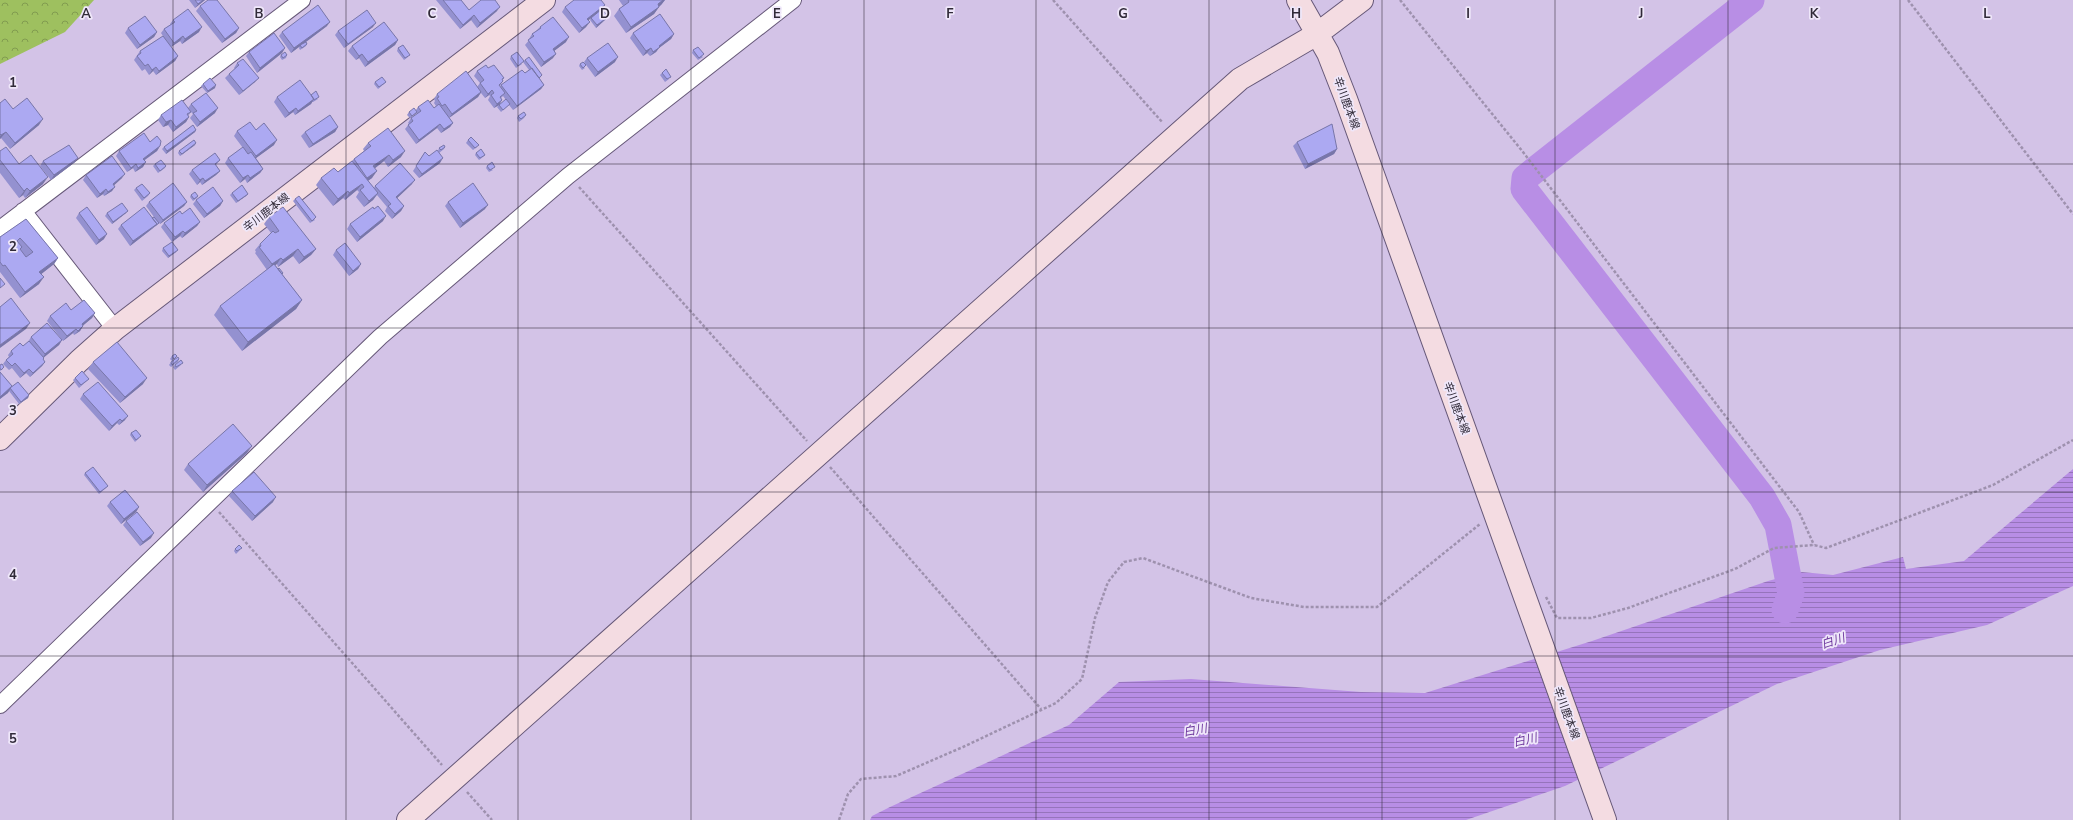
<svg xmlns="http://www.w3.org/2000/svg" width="2073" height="820" viewBox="0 0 2073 820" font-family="'Nunito Sans','Noto Sans JP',sans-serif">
<defs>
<pattern id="forest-crowns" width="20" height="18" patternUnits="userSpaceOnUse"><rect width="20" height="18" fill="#9ec05f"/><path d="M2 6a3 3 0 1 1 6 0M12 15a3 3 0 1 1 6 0" fill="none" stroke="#819c4f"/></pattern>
<pattern id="water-rules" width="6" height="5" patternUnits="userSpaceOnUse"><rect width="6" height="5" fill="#b88ee5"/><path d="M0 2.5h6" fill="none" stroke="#9674bb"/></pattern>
</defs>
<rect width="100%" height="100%" fill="#d3c3e7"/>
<path fill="url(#forest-crowns)" d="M0,0H94L65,32L0,64Z"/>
<path fill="url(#water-rules)" d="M2073,469V586L1987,625L1880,650L1777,684L1565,786L1466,820H870L872,816L890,807L1069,725L1119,682L1191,679L1361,692L1425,693L1592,641L1768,581L1802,572L1833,575L1903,557L1906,569L1964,561Z"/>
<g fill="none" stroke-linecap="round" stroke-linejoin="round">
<path stroke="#b88ee5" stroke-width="27" d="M1751,0L1525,178L1524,189L1762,497L1778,525L1791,593L1785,610"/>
<g stroke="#665878" stroke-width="18">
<path id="street" d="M23,211L115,329
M0,229L302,0
M0,705L380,337L568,176L793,0"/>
</g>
<g stroke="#665878" stroke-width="24">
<path id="secondary" d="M1298,0L1328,53L1346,99L1605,820
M0,439L79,361L115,329L544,0
M408,820L1240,79L1317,34L1362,0"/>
</g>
<path stroke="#9e91ae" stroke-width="2.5" stroke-dasharray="3 2" stroke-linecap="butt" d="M1053,0L1163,123
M1400,0L1523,152L1799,512L1814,545
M1908,0L2073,214
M579,187L807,441
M830,467L1041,709
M219,512L442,765
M1546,597L1557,618H1591L1628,608L1735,569L1774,548L1814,545L1826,548L1993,485L2073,440
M467,792L492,820
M839,820L848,794L861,779L896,776L963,747L1056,703L1082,679L1095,618L1108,582L1124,562L1143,558L1251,598L1304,607H1377L1480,524"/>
<use href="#street" stroke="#fff" stroke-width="16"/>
<use href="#secondary" stroke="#f4dce2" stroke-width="22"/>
</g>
<path fill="#9491d0" d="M189,0H205L195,8Z
M436,0H461L469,10L497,11L477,28L471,20L460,29Z
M619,0H665L661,5L659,7L654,14L626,33L614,16L619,9L623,6Z
M605,5L602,9L588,20L586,27L579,33L562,12L565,7Z
M200,6L239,28L236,33L222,43L196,11Z
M591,18L606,19L596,28L590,20Z
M173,20L199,32L182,44L180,41L171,47L178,56L175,61L156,75L153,71L149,75L145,69L142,71L134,60L140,51L163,36L161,33L164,29L170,25V24Z
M327,26L306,42L307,44L306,46L300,50L299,48L300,46L291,53L279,36L282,32Z
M373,27L344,48L335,35L338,31Z
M540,27L566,42L554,51L553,58L541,67L525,45L530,39H529L532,34L536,31Z
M128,28L157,32L154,37L137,49L125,33Z
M633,33L674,34L671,39L659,48L656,52L650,56L647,53L643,56L630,38Z
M398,40L395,45L365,67L359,58L356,60L348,51L352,46Z
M285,48L282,53L257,73L246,56L249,52Z
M398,48L408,57L404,60L397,51Z
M693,50L703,57L698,60L692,53Z
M281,55H287L286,58L282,60L280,57Z
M511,56L522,64L516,68L510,59Z
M587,58L615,62L595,77L584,62Z
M525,60L541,77L539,78L544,85L541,89L513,110L509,105L501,112L497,107L499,105L506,100L503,96L501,98L502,100L499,105L494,108L488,100L490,96L489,95L485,98L481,93L478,97L449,118L453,123L450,127L441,133L437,128L416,144L405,129L409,124L408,123L411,118L417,114L416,113L410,118L407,115L409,112L416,110L418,107L434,108L436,106L434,103L435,101L434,99L437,94L477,87L480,83L474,76L477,71L488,68L504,78L502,80L503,81L500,86V87L501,85L525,73L529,70L523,62Z
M237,63L255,82L239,95L225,78L229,74L235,69L234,68Z
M580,64L585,68L582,70L579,66Z
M662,73L669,79L665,82L660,75Z
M375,82H386L384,84L378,89L374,84Z
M203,84L215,88L207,93L201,86Z
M311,95L318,99L313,102H312L311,104L295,115L293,112L285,118L274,102L277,97Z
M0,103L13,109L39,125L10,149L1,138L0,139Z
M191,104L215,113L197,127L190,118L193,114L191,112L188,116L189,117L186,122L173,132L168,125L163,127L158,120L161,115L188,108Z
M526,115L524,118L519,122L517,118L518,116Z
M338,127L335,132L309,148L301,136L305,132Z
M196,130L195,132L166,154L162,149L164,147Z
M237,131L274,145L256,158L263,169L260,173L247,183L245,179L240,183L225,163L228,158L243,148L234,136Z
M468,140L477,147L473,150L466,143Z
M150,142L160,146L157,151L145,160L143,167L135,172L133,168L127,172L116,156L119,151Z
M1297,142L1337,149L1334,154L1305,169L1293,146Z
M368,143L401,157L388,167L384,161L375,168L372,178L368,181L374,188L375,186L412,184L397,198L404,206L401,211L392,219L385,211L387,207L377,195L373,200L364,207L356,197L359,192L357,190L345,200L343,198L333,206L316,185L321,178L338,172L352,161L354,159L364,151L363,149Z
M195,145L180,156L178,153L179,151Z
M445,147L444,149L439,153L438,151L439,148Z
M0,151L19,164L43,184L25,198L23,195L19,198L0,173Z
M425,152L429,156L440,163L419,178L413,171Z
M476,153L485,155L483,157L479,160L475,155Z
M220,160L216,165L220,171L216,175L202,185L200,182L197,185L189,174L192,170Z
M43,161L75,162L51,180L40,166Z
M155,164L166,166L165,168L158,173L153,166Z
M487,166L493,170L489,172L486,168Z
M86,175L122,178L114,185L112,191L104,196L103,194L97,198L83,180Z
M136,188L150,193L148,196L142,201L134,190Z
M232,193L248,194L246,196L236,203L230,195Z
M191,195L198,196L197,198L193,201L190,197Z
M295,199L315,220L310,223L293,201Z
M196,200L223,201L220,206L204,218L193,204Z
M149,202H187L184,206L160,224L156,219L159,223L157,225L130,246L118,229L121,225L152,218L154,217L146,206Z
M448,202L485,209L460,228L445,206Z
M79,213L104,239L96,245L76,218Z
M107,213H126L112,224L105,216Z
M182,214L200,222L197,226L182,238L180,236L172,242L161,227L164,223Z
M269,217L316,249L311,255L299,264L293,256L278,267L277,264L275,265L302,300L296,309L242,351L214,315L220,306L267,270L255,253L256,252L255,250L260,244L271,233L264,224Z
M26,219L58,258L54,264L41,274L39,284L20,298L0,272V237Z
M383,221L357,242L347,229L350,224Z
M163,248L176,252L168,258L162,251Z
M336,250L361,264L358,269L349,276L333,255Z
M71,310L95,313L92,318L83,325V326L80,331L74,335L73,333L63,341L47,321L50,316Z
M31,337L62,340L59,345L44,357L43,360L45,362L42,366L30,377L26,373L20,378L12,368L9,370L3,364L6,360L9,357L8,355L11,351L23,346L28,342Z
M172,356H177L172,361L170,359Z
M179,359L178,362L171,367L169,365L171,362Z
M93,362L143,384L120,403L88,369Z
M0,365L3,369L0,371L1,374L12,386L29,395L28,398L19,404L9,391L0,399Z
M175,365H181L175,370L173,367Z
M75,378L89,379L79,388L73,380Z
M83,394L125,420L119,425L117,423L109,431L80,399Z
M131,433L139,438L135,442L130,435Z
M247,453L203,492L184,470L188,464Z
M85,473L108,486L106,488L99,494L84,475Z
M232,491L273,502L252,521L229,496Z
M110,502L139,507L136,512L121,524L107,506Z
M126,521L151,538L140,546L123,525Z
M235,549L240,550L236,554L234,551Z"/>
<path fill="#7876a9" d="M203,0H205L195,8L198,4Z
M663,0H665L661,5L654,10L658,4Z
M605,5L602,9L584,24L587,19Z
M500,7L497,11L477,28L480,23Z
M659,7L654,14L626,33L631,27Z
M474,15L471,20L460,29L463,25Z
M608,17L606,19L596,28L597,25Z
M330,22L327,26L291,53L294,48Z
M590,22L586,27L579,33L582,28Z
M376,23L373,27L344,48L348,44Z
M202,27L199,32L182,44L185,39Z
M239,28L236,33L222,43L225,39Z
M157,32L154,37L137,49L140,45Z
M674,34L671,39L659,48L656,52L650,56L659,46Z
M183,36L180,41L171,47L174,43Z
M569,37L566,42L550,54L553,49Z
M398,40L395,45L365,67L368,62Z
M285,48L282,53L257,73L260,68Z
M651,48L647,53L643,56L646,51Z
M362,54L359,58L356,60L359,56Z
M556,54L553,58L541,67L544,62Z
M178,56L175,61L156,75L159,71Z
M618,57L615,62L595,77L598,72Z
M156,67L153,71L149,75L152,70Z
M259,78L255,82L239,95L243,91Z
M216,85L215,88L207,93L208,91Z
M544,85L541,89L513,110L517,106Z
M492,90L489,95L485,98L488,94Z
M481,92L478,97L449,118L452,114Z
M314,99L311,104L295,115L298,111Z
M502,100L499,105L494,108L497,104Z
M218,108L215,113L197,127L200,122Z
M296,108L293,112L285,118L289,113Z
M189,117L186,122L173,132L176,127Z
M43,119L39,125L10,149L15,143Z
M171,120L168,125L163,127L166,122Z
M453,123L450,127L441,133L444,129Z
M440,124L437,128L416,144L419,140Z
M338,127L335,132L309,148L313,144Z
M196,130L195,132L166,154L167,151Z
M6,132L1,138L0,139V136L1,135Z
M277,140L274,145L252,161L256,156Z
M196,143L195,145L180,156L182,154Z
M160,146L157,151L140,163L143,159Z
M1337,149L1334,154L1305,169L1308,164Z
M405,151L401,157L388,167L393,160Z
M389,155L384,161L369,173L373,166Z
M78,158L75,162L51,180L54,175Z
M443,158L440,163L419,178L422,174Z
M146,162L143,167L135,172L138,168Z
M136,164L133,168L127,172L131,168Z
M263,169L260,173L247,183L250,178Z
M220,171L216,175L202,185L205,181Z
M377,171L372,178L363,184L367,178Z
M125,174L122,178L110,189L113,184Z
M248,175L245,179L240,183L243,178Z
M48,177L43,184L25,198L30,191Z
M203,178L200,182L197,185L200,180Z
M415,180L412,184L393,202L396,197Z
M362,184L357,190L345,200L349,193Z
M115,187L112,191L104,196L108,192Z
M27,188L23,195L19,198L24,191Z
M106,189L103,194L97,198L100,194Z
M348,191L343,198L333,206L338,199Z
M378,193L373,200L364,207L369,201Z
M248,194L246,196L236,203L238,201Z
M223,201L220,206L204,218L207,214Z
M187,202L184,206L160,224L163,220Z
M488,205L485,209L460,228L463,223Z
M404,206L401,211L392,219L395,214Z
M128,211L126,213L112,224L113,222Z
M386,216L383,221L357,242L360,237Z
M200,222L197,226L182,238L185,233Z
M157,224L153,228L130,246L133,241Z
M183,231L180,236L172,242L175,237Z
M107,234L104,239L96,245L99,240Z
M298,249L293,256L278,267L283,260Z
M316,249L311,255L299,264L304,257Z
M178,250L176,252L168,258L169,256Z
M58,258L54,264L35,279L39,272Z
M281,258L277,264L267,271L272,264Z
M361,264L358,269L349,276L353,271Z
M44,277L39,284L20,298L25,292Z
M302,300L296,309L242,351L248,342Z
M95,313L92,318L79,329L82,324Z
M30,323L26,329L0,348V345Z
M83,326L80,331L74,335Z
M76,329L73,333L63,341L67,336Z
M62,340L59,345L42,359L45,354Z
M45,362L42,366L30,377L33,373Z
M29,369L26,373L20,378L24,373Z
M147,378L143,384L120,403L125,397Z
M12,386L8,393L0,399V397Z
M29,395L28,398L19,404L21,402Z
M128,416L125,420L119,425L122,421Z
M120,419L117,423L109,431L112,426Z
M252,446L247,453L203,492L207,485Z
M276,497L273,502L252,521L255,516Z
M139,507L136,512L121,524L124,519Z
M154,533L151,538L140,546L143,542Z"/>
<path fill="#aca9f2" stroke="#7876a9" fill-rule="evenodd" d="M195,0H203L198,4Z
M208,0H217L239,28L225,39L200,6Z
M443,0H461L469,10L481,0H495L500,7L480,23L474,15L463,25Z
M574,0H601L605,5L587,19L590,22L582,28L565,7Z
M628,0H663L658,4L659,7L631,27L619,9L629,2Z
M318,5L330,22L294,48L282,32Z
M188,9L202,27L185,39L183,36L174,43L164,29L175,22L173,20Z
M602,9L608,17L597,25L591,18Z
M367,10L376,23L348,44L338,31Z
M660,14L674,34L659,46L660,47L653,52L651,48L646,51L633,33Z
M145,16L157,32L140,45L128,28Z
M553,17L569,37L553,49L556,54L544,62L528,40L534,36L532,34L541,28L540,27Z
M384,22L398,40L368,62L362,54L359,56L352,46Z
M274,33L285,48L260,68L249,52Z
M163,36L178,56L159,71L156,67L152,70L148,64L145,66L137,56L141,53L140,51Z
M306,42L307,44L302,48L300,45Z
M608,43L618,57L598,72L587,58Z
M403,45L410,55L405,58L398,48Z
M698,47L704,54L699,58L693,50Z
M285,52L287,55L283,58L281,55Z
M517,52L524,61L518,66L511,56Z
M529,57L542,75L539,78L525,60Z
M243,59L259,78L243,91L229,74L239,65L237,63Z
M583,62L586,65L583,68L580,64Z
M486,65L488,68L494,65L504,78L502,79L503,81L499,85L505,93L500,97L502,100L497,104L491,95L494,93L492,90L488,94L480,83L484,80L477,71Z
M532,68L544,85L517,106L501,85L522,70L525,73Z
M666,69L671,77L667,79L662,73Z
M466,71L481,92L452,114L445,104L442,106L437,98L439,97L437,94Z
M382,77L386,82L379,87L375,82Z
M210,78L216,85L208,91L203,84Z
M300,80L314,99L298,111L296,108L289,113L277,97Z
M316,91L319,97L314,100L311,95Z
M206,93L218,108L200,122L193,113L197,111L191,104Z
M27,98L43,119L15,143L6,132L1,135L0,134V103L5,99L13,109Z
M506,99L510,104L503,110L499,105Z
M182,100L191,112L187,114L189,117L176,127L171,120L166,122L161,115Z
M428,100L434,108L439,104L453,123L444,129L440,124L419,140L408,125L413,121L411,118L421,111L418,107Z
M414,108L417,112L412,116L409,112Z
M524,112L526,115L521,119L518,116Z
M330,115L338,127L313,144L305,132Z
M250,122L256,130L264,123L277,140L256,156L237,131Z
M1332,124L1337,149L1308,164L1297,142Z
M193,125L196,130L167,151L164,147Z
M388,128L405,151L393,160L389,155L373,166L377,171L367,178L354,159L371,146L368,143Z
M144,133L150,142L157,136L161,141L160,146L143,159L146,162L138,168L136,164L131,168L119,151Z
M471,137L479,145L475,148L468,140Z
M194,140L196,143L182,154L179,151Z
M69,145L78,158L54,175L43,161Z
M444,145L445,147L441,150L439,148Z
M6,147L19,164L31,155L48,177L30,191L27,188L24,191L0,160V151Z
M243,147L248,154L251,152L263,169L250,178L248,175L243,178L228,158Z
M481,149L485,155L480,158L476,153Z
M437,150L443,158L422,174L416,166L425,152L429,156Z
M215,153L220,160L215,164L220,171L205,181L203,178L200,180L192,170Z
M112,156L125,174L113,184L115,187L108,192L106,189L100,194L86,175Z
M161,160L166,166L160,171L155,164Z
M352,161L378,193L369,201L360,190L364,187L362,184L349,193L348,191L338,199L321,178L334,168L338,172Z
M492,162L495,167L490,170L487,166Z
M400,163L415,180L396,197L404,206L395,214L388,206L391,204L375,186Z
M173,183L187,202L163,220L149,202Z
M473,183L488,205L463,223L448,202Z
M142,184L150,193L144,198L136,188Z
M242,185L248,194L238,201L232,193Z
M213,187L223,201L207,214L196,200Z
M195,192L198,196L194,199L191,195Z
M299,196L316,217L312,221L295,199Z
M122,203L128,211L113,222L107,213Z
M378,206L386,216L360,237L350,224L373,207L374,209Z
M87,207L107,234L99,240L79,213Z
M144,207L157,224L133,241L121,225Z
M283,207L316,249L304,257L298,249L283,260L281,258L272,264L259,247L261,246L260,244L273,231L275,233L279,231L269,217Z
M190,208L200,222L185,233L183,231L175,237L164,223L180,211L182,214Z
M154,217L159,223L155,226L157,224L152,218Z
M26,219L58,258L39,272L44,277L25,292L5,265L3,266L0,262V237ZM20,238L33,252L26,257L20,249L22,247L17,241Z
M172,242L178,250L169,256L163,248Z
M345,243L361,264L353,271L336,250Z
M274,264L302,300L248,342L220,306Z
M279,268L283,273L282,274L278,269Z
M0,278L5,284L0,288Z
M11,298L30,323L0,345V307Z
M84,300L95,313L82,324L83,326L78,331L76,329L67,336L50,316L66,303L71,310Z
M47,323L62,340L45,354L31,337Z
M29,341L44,358L43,359L45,362L33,373L29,369L24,373L15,363L12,366L6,360L13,354L11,351L20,343L23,346Z
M117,342L147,378L125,397L93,362Z
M175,354L177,356L174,359L172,356Z
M178,357L179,359L172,365L171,362Z
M181,360L183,363L176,367L175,365Z
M2,364L4,367L1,370L0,368V365Z
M82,371L89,379L81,385L75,378Z
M0,372L12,386L0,397Z
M18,382L29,395L21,402L10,388Z
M98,382L128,416L122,421L120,419L112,426L83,394Z
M233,424L252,446L207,485L188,464Z
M136,430L141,436L136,440L131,433Z
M93,467L108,486L100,492L85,473Z
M254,472L276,497L255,516L232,491Z
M125,490L139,507L124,519L110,502Z
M137,512L154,533L143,542L126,521Z
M239,545L242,548L237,551L235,549Z"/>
<path fill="none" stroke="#302a38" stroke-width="1" stroke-opacity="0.55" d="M173,0V820M346,0V820M518,0V820M691,0V820M864,0V820M1036,0V820M1209,0V820M1382,0V820M1555,0V820M1728,0V820M1900,0V820M0,164H2073M0,328H2073M0,492H2073M0,656H2073"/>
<g text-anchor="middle" stroke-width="3.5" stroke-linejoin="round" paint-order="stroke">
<g font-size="11" fill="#302a38" stroke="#efe7fa">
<text transform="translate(1347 103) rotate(70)" y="4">辛川鹿本線</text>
<text transform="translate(266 212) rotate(-38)" y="4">辛川鹿本線</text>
<text transform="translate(1457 408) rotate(70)" y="4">辛川鹿本線</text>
<text transform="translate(1567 713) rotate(70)" y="4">辛川鹿本線</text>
</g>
<g font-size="12" font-style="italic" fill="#6d379d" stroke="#efe7fa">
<text transform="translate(1833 641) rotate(-18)" y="4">白川</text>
<text transform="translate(1195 730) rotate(-10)" y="4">白川</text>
<text transform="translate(1525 740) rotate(-13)" y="4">白川</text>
</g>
</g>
<g font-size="13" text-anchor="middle" font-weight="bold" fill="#302a38" stroke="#efe7fa" stroke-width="3.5" stroke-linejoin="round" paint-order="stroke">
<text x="86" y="18">A</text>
<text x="259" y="18">B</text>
<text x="432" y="18">C</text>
<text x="605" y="18">D</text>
<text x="777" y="18">E</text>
<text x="950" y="18">F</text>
<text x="1123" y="18">G</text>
<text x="1296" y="18">H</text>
<text x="1468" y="18">I</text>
<text x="1641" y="18">J</text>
<text x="1814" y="18">K</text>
<text x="1987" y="18">L</text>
<text x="13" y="87">1</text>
<text x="13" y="251">2</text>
<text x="13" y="415">3</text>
<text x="13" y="579">4</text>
<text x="13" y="743">5</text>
</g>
</svg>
